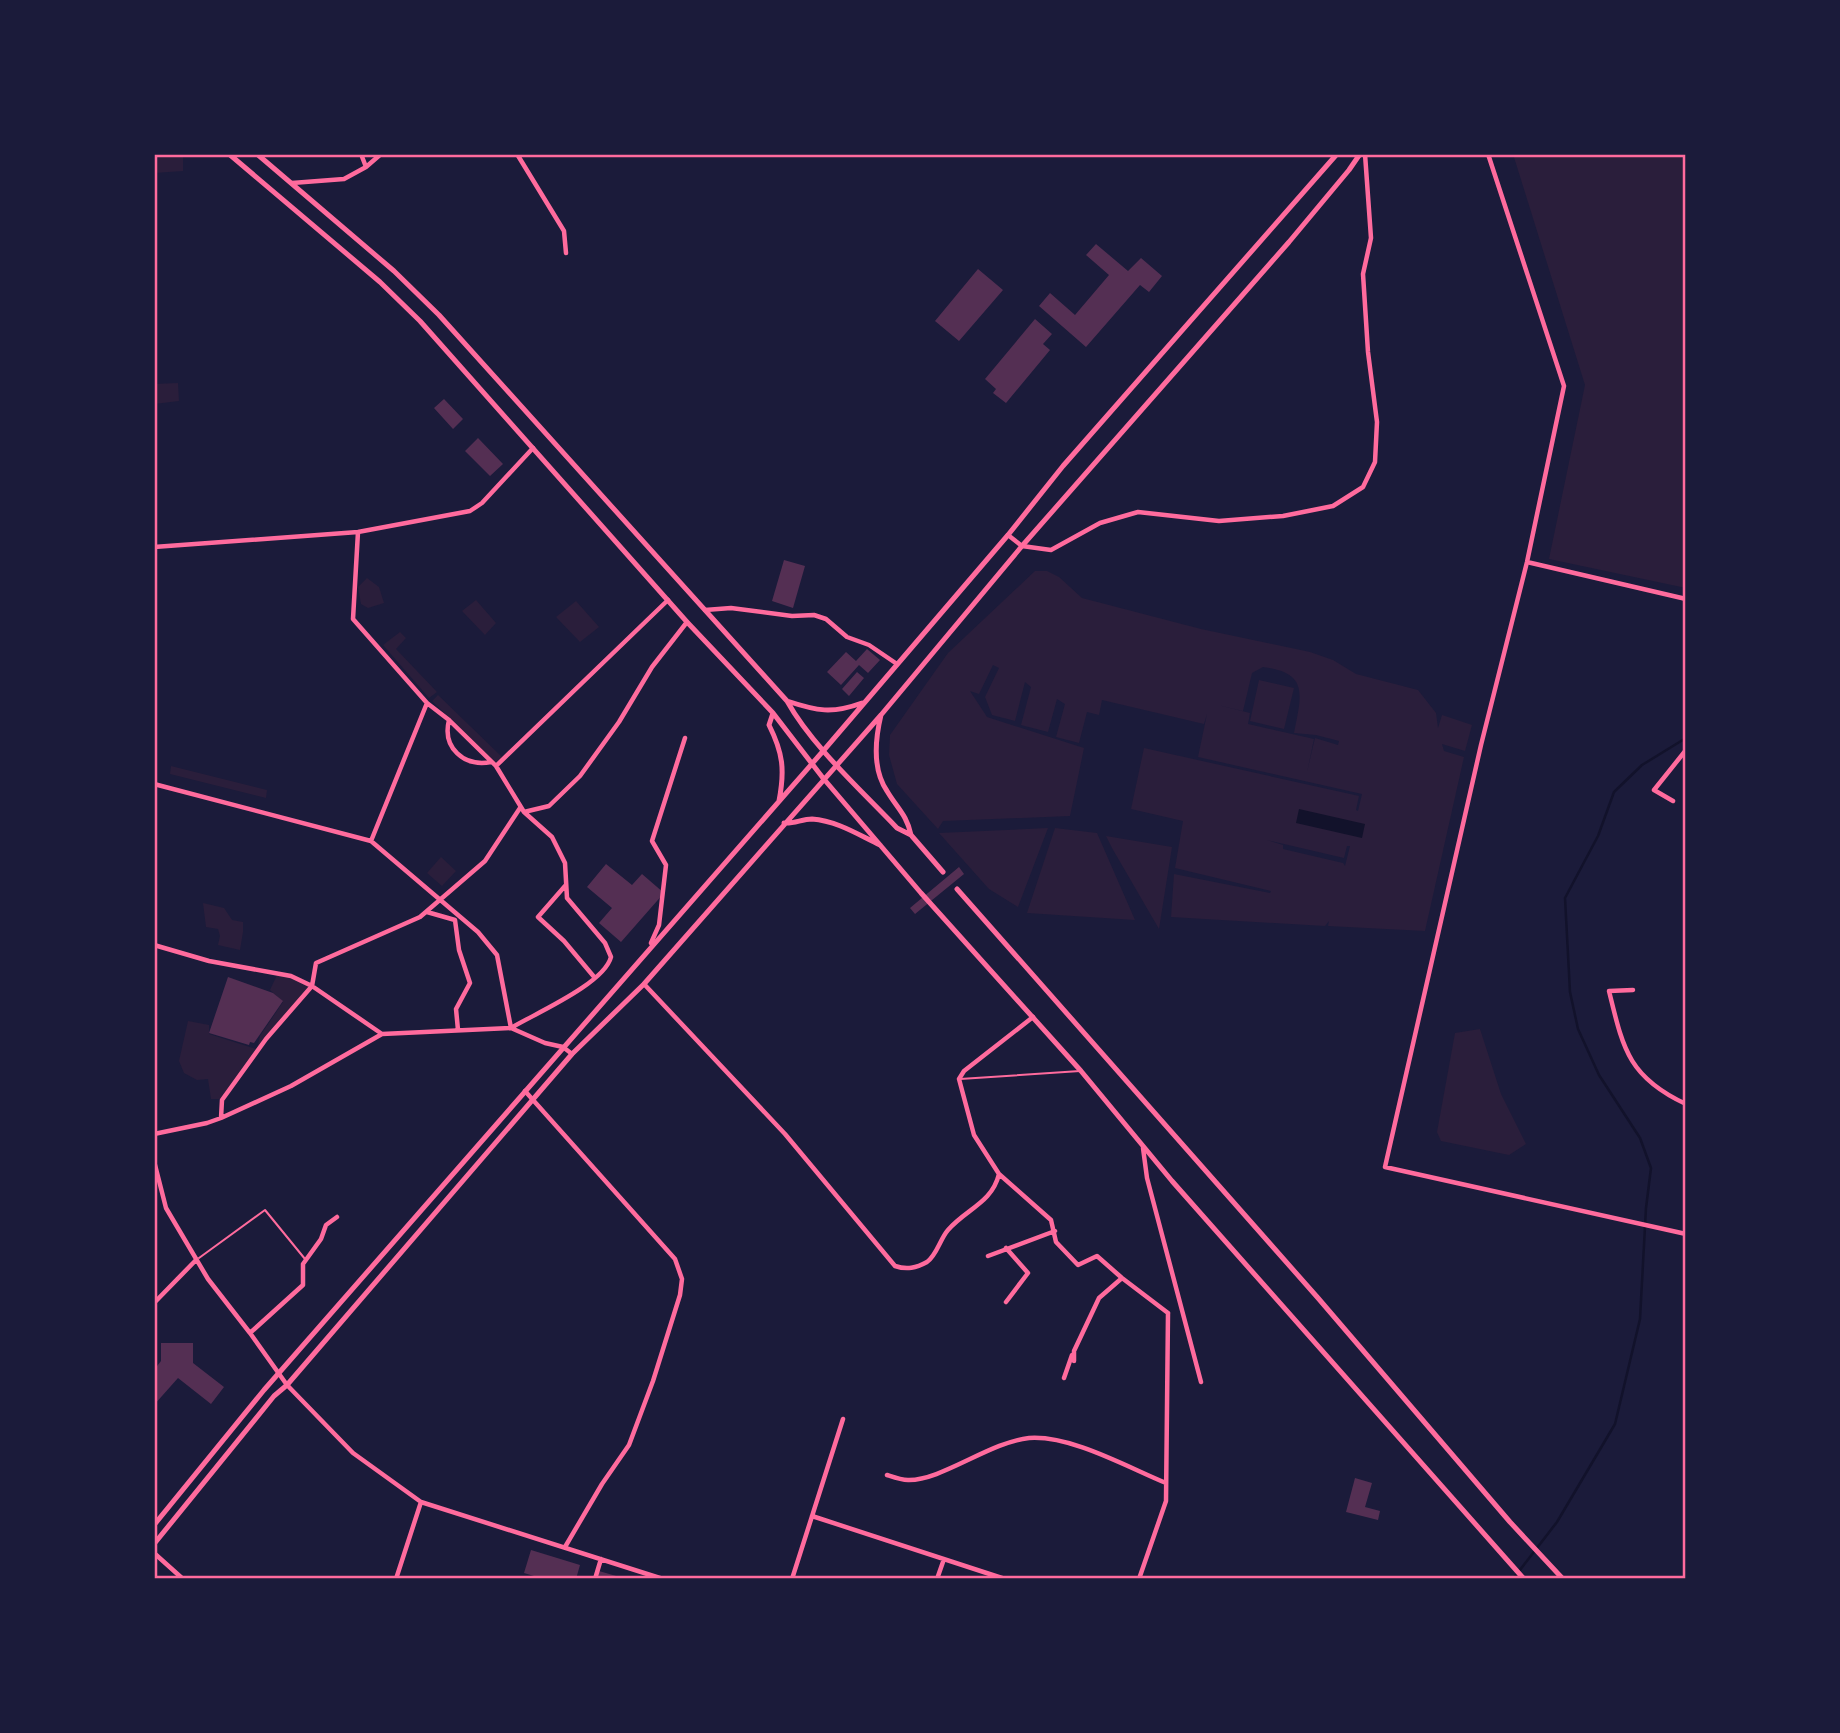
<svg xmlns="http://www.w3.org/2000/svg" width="1840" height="1733" viewBox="0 0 1840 1733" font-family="'IBM Plex Sans',sans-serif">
<rect width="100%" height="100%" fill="#1b1b3a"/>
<path fill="#2a1e3b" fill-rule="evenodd" d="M154,154H183V171L154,173Z
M1513,154H1686V588L1549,559L1585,385Z
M178,383L179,401L154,404V384Z
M1035,571H1047L1059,577L1082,598L1201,629L1310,652L1333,660L1356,674L1418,690L1436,713L1438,728L1442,715L1472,725L1465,751L1442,744L1444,751L1464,757L1425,931L1328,926L1329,921L1325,926L1171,917L1174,874L1270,893L1271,891L1175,868L1183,821L1131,809L1144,748L1359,796L1356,810L1358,811L1362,794L1198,757L1207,714L1204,724L1102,700L1099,715L1087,712L1079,743L1056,737L1065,704L1057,699L1048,732L1021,725L1031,687L1025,682L1015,721L992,715L985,697L999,668L993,665L979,694L970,691L987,717L1084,748L1070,816L943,821L938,829L897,784L889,755L890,735L948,653ZM1263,667C1310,673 1301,696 1294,733L1316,735L1339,741L1338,745L1315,738L1307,772L1314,739L1248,724L1250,713L1218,705L1243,711L1252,673ZM1267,840L1344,858L1347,846H1350L1345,866L1343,863L1283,849V845Z
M367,578L379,587L384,603L368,608L361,604L358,587Z
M476,600L496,623L485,635L462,611Z
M576,601L599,627L580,642L556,617Z
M400,632L406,638L396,649L437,692L429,698L383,645Z
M1259,680L1294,688L1284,729L1250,721Z
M438,695L502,757L495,763L432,701Z
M171,766L267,790L266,798L170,774Z
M1048,828L1018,907L989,889L939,833Z
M1055,828L1097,833L1135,920L1027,913Z
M1106,836L1172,847L1159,929L1112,848Z
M441,857L456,871L442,886L427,873Z
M203,903L224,908L232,920L243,922V932L240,950L218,945L220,936L218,929L206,927Z
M277,975L291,977L310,986L257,1048L260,1036L283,1002L270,990Z
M188,1021L209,1025V1034L256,1049L220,1099H211L208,1079L197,1080L184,1073L179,1061Z
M1480,1029L1501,1094L1526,1144L1509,1155L1441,1141L1437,1132L1455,1033Z"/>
<path fill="#12122b" d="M1299,809L1365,824L1362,838L1296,823Z"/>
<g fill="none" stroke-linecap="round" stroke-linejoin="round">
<path stroke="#12122b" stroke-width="2.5" d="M1513,1579L1557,1522L1615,1424L1640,1319L1646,1208L1651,1168L1640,1138L1599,1075L1578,1029L1570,992L1565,898L1598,836L1614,792L1642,765L1686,738"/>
</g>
<path fill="#542f53" d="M1096,244L1128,271L1141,258L1162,276L1149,292L1140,285L1086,347L1039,306L1050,293L1075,315L1109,275L1086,255Z
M978,269L1003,290L959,341L935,321Z
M1035,319L1052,334L1043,344L1050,350L1006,403L993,393L996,389L985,379Z
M444,399L463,419L453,429L434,408Z
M478,438L503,464L490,476L465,451Z
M784,560L805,566L793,608L772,601Z
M867,649L880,660L868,673L859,665L841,685L827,672L846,652L856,661Z
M857,672L864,678L849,696L842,689Z
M606,864L632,885L642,874L664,893L621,942L599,923L612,908L587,887Z
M959,867L964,874L915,914L910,908Z
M228,977L273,993L283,1001L254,1043L250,1042L249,1045L209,1033Z
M161,1343H193V1363L224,1387L211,1404L178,1378L154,1405V1370L161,1361Z
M1355,1478L1372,1483L1365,1507L1380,1511L1378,1520L1346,1512Z
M531,1550L580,1565L576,1579H544L524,1573Z
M599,1571L623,1578V1579H597Z"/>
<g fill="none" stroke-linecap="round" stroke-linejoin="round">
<path stroke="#ff6b9d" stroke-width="2" d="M960,1079L1080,1071
M199,1258L265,1210L305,1259"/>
<path stroke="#ff6b9d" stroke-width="4.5" d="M517,154L564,231L566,253
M1488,154L1564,386L1527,562L1481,745L1385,1167L1686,1234
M366,167L381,154
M292,183L344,179L366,167L361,154
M358,532L353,619L427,703L449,720L496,766L524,812L549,806L580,776L619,722L652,667L687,622
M1008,535L1022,546L1051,550L1100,523L1138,512L1219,521L1283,516L1333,506L1363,487L1375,462L1377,422L1368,352L1363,274L1371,238L1365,154
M154,547L358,532L470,511L482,503L533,448
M1527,562L1686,599
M705,610L731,608L792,616L814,615L826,619L847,637L869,645L897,664
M449,720C442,748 464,767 491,762
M496,766L668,600
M154,784L371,841L478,932L497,955L511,1028C536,1013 604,984 611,957L605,943L567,898L565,863L552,837L524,812
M1673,801L1654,790L1686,750
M371,841L427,703
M565,886L538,917L564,941L595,978
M427,912L455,920L459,950L470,983L456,1009L458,1030
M654,944L651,943L659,925L666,865L652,841L685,738
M154,945L209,961L291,976L312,986L382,1034
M644,984L785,1134L895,1266C907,1270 916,1268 927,1262C937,1255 940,1239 948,1230C966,1209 992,1203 999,1174
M1633,990L1609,991C1623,1048 1628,1077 1686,1104
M1033,1017L964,1071L959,1079L974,1135L999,1174L1051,1220L1056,1242L1078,1265L1097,1256L1122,1278L1168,1313
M525,1091L675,1259L682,1279L680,1295L653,1381L629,1445L602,1484L565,1547
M221,1118L222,1100L266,1039L312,986L316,963L420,917L485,861L520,808
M154,1134L207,1123L221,1118L291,1086L382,1034L511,1028L545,1043L563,1047L572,1054
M1143,1148L1147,1178L1201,1382
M154,1161L166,1208L208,1279L250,1333L287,1385L353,1453L421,1502L663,1579
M1006,1248L1028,1273L1006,1302
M988,1256L1055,1231
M154,1303L196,1260
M250,1333L303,1285V1264L321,1239L326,1225L337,1217
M1074,1361V1351L1099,1298L1122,1278
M1064,1378L1072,1355
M887,1475C893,1477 901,1480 908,1480C941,1481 990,1442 1029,1438C1071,1435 1127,1467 1166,1483
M812,1516L1005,1579
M154,1553L183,1579
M396,1579L421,1502
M595,1579L601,1559
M792,1579L843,1419
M937,1579L944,1559
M1139,1579L1166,1501L1168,1313"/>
<path stroke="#ff6b9d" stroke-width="5" d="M229,154L380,282L420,321L687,622L773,713L823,778L921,893L1081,1071L1172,1181L1524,1579
M257,154L394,271L439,315L787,701C812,746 861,790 897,828L911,835L943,872
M787,701C817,711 832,714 862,703
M773,713L769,725C783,753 785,770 779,801
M881,715C875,740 872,769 887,791C897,808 907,815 911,835
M784,823C794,824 802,819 812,819C837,821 857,834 880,845
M957,889L1318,1298L1510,1522L1563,1579
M154,1525L264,1390L824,750L1008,535L1063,466L1337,154
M154,1544L274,1396L287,1385L572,1054L644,984L881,715L1022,546L1289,242L1349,170L1360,154"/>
</g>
<rect width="1840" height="1733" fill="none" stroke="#1b1b3a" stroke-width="312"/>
<rect x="156" y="156" width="1528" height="1421" fill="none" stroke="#ff6b9d" stroke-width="2.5"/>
</svg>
